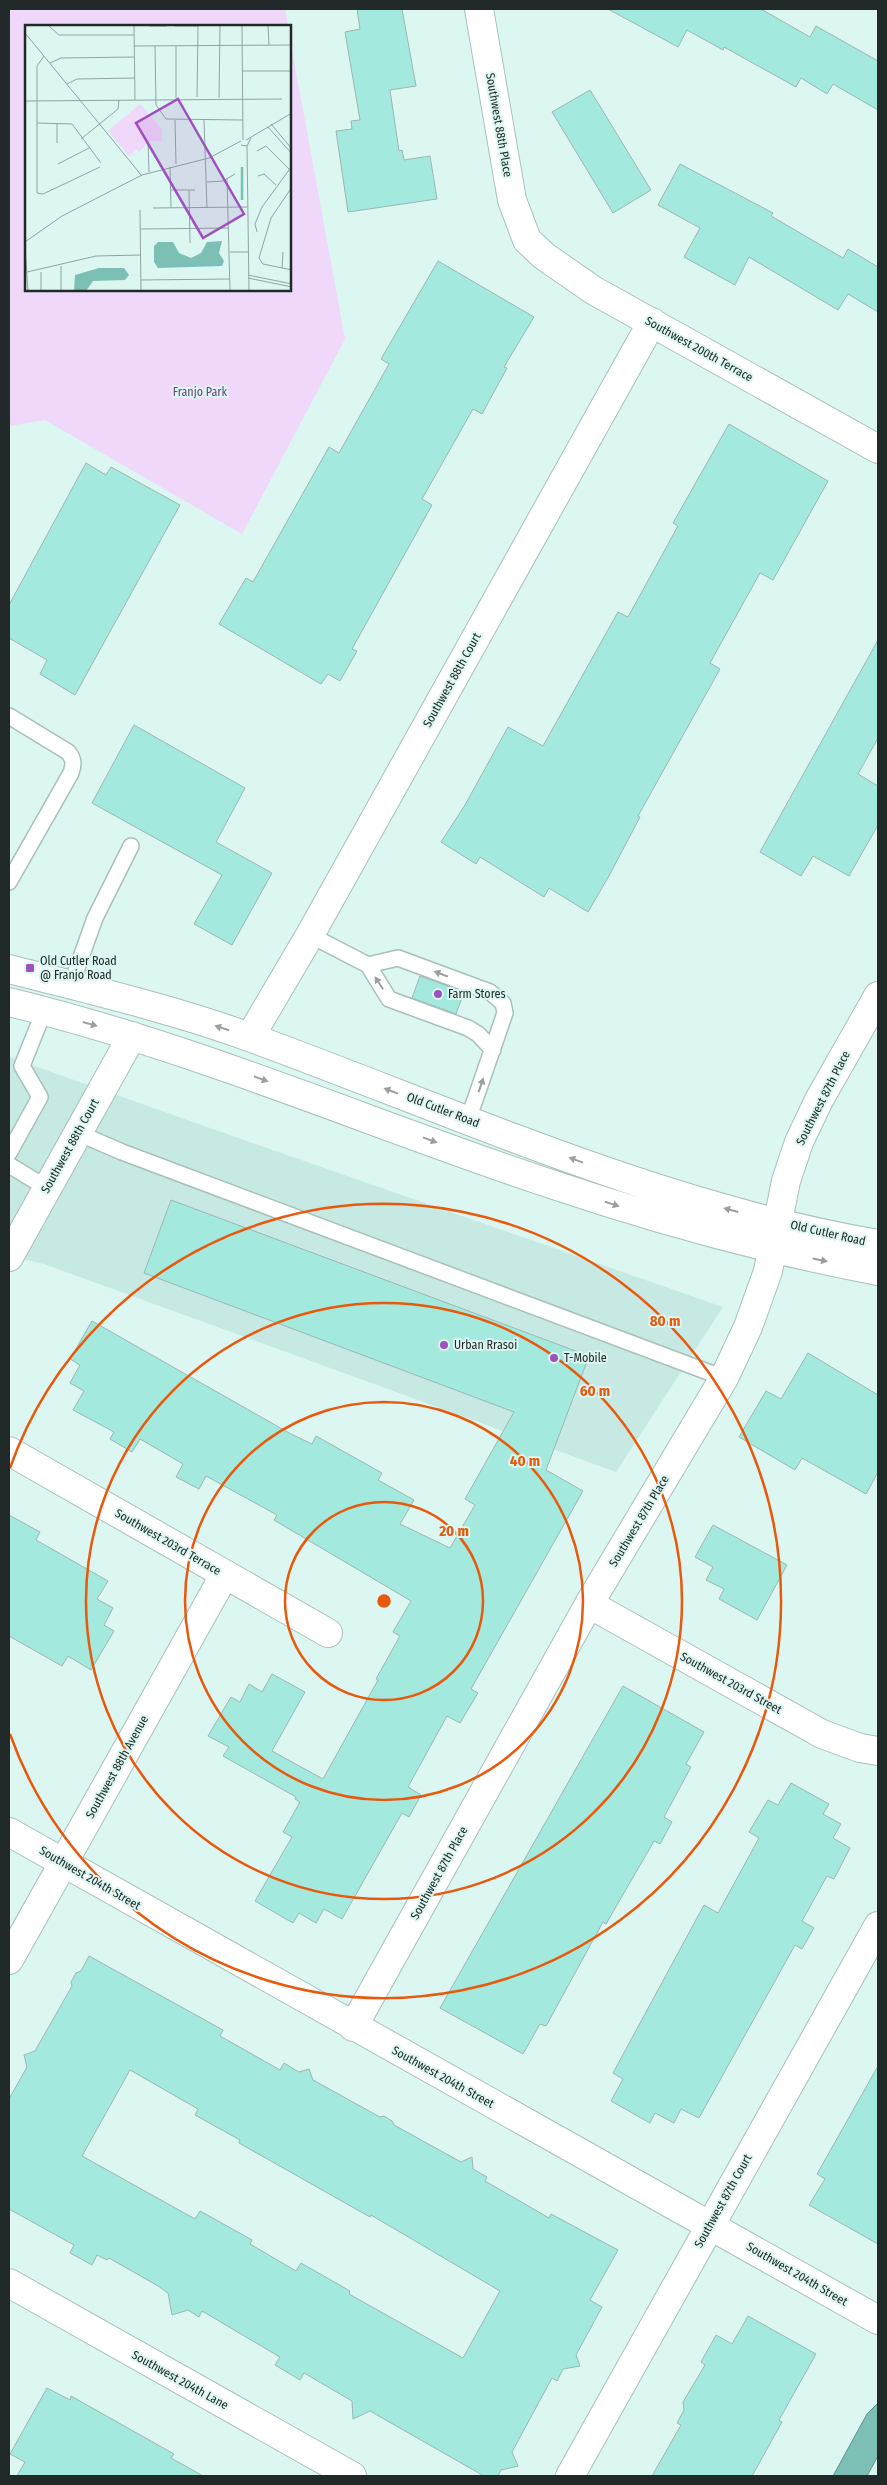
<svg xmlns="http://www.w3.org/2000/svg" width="887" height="2485" viewBox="0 0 887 2485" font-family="'Fira Sans Condensed',sans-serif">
<rect width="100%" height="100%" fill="#dcf6f1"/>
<path fill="#c7e9e3" d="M9,1057L244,1140L723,1307L616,1472L44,1264L9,1256Z"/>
<path fill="#efd8fa" d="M9,9H285L288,26H26V290H290V39L345,339L242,534L45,420L9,426Z"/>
<path fill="#7bbfb5" stroke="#60928b" d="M878,2403V2456L867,2476H833L867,2414Z"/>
<path fill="#a3e9de" stroke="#9eb6b2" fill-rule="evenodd" d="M357,9H402L416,86L390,90L399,151L402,150L404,160L430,156L437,199L348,212L336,131L352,129L351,121L360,120L345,32L360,29Z
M608,9H761L810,37L816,26L878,61V110L833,84L827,94L801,78L796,87L724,47L723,50L687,30L678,47Z
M590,90L651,190L613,213L552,112Z
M680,164L773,213L771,216L843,258L848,249L878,267V312L848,294L838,310L749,257L735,285L684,257L700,228L658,205Z
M438,261L534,317L504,367L507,368L482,414L473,409L422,499L432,505L352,649L357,651L340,681L328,674L321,684L219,624L246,578L253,582L329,447L339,453L389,364L381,359Z
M729,424L828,481L773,580L760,573L710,663L720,669L638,816L640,817L610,874L588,912L549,888L544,897L480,857L476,864L441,842L465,805L508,727L543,746L618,612L628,617L678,526L673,523Z
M86,463L106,475L111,467L180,505L75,695L40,674L47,660L9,638V605Z
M878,640V738L858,774L878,786V825L849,876L813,856L801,876L760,852Z
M134,725L245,788L216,842L272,873L232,945L194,924L222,875L92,803Z
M420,976L464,992L456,1014L412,998Z
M171,1200L589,1356L546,1470L583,1491L471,1689L478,1693L460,1723L447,1716L408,1787L421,1795L409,1817L402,1813L342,1919L324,1909L316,1923L299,1913L293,1923L255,1901L292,1837L283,1832L300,1802L295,1799L296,1797L223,1756L229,1747L208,1736L231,1697L240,1702L249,1684L262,1692L272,1674L305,1692L272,1751L323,1779L378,1680L376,1679L400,1636L393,1632L411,1601L274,1520L277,1515L206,1476L199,1489L176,1477L183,1464L140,1439L132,1452L110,1439L114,1432L73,1410L84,1391L70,1383L80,1365L70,1359L92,1321L291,1434L312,1444L316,1436L382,1473L378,1480L414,1500L400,1524L450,1548L475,1505L465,1499L514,1412L144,1273Z
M808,1353L878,1395V1472L866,1494L802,1458L795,1470L739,1437L766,1391L781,1399Z
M9,1515L40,1532L36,1540L108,1581L97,1599L113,1608L104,1625L114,1631L91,1670L68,1656L62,1666L9,1636Z
M713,1525L787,1565L757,1620L719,1599L724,1589L706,1580L713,1567L695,1557Z
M623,1686L704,1732L686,1764L691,1767L664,1817L672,1822L660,1844L654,1841L606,1924L603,1922L546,2026L540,2024L523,2054L440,2008Z
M791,1783L829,1804L823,1814L841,1824L833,1838L850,1848L834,1879L827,1876L802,1921L814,1928L802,1949L795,1945L699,2118L681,2109L674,2123L655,2113L650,2123L611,2101L623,2079L613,2073L704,1905L718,1913L759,1838L749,1832L768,1800L778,1805Z
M89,1956L223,2030L220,2036L280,2070L284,2063L299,2072L309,2069L313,2080L380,2117L384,2116L392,2121L394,2125L461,2162L472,2157L473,2169L487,2177L485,2181L549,2218L551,2214L618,2250L590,2300L602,2307L576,2355L580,2366L563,2369L557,2381L552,2378L512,2452L518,2466L501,2470L498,2476H484L370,2411L353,2419L352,2401L304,2373L300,2380L275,2365L280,2357L263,2347L202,2311L199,2317L188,2310L172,2315L168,2293L158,2286L109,2258L107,2260L97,2255L92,2265L70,2253L74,2245L9,2209V2099L27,2067L24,2055L35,2051L72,1986L71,1982L76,1973L81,1971ZM130,2070L198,2109L195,2115L240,2140L239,2143L370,2217L371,2215L500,2291L463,2358L349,2294L350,2291L301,2263L296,2271L250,2244L252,2240L200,2211L195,2219L82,2156Z
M878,2066V2244L809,2205L825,2179L817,2174Z
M748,2316L816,2354L779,2420L782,2422L752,2476H652L681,2425L677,2423L684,2410L683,2402L705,2365L701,2362L716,2335L732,2344Z
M47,2388L70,2400L71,2396L174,2454L171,2458L203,2476H17L25,2462L10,2454Z"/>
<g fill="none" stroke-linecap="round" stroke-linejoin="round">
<g stroke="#a7c0bb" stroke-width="18">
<path id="lane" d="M9,716L68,752C74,759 74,764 71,773L9,882
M310,935L368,965L389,999L468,1028L478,1034L493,1050
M368,965L398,958L490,992L503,1003L505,1013L468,1120
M71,985L95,918L131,846
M78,1133L122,1152L724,1378
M9,1153L40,1097L22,1066L44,1011
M9,1165L47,1188"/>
</g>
<g stroke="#a7c0bb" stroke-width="30">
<path id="street" d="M479,9L512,200L527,240L544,256L593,290L878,449
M250,1037L310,935L652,322
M9,1257L132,1036
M9,1451L328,1633
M589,1604L822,1734L860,1748L878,1751
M9,1832L878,2320
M9,1960L225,1574
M353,2027L589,1604L724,1378L748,1327L768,1271L786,1181L799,1142L819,1100L878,996
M9,2283L352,2476
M570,2476L878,1926"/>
</g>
<g stroke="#a7c0bb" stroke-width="30">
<path id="secondary" d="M9,969C90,990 173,1009 252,1038C457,1113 661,1207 878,1244
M9,1002C195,1047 370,1124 551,1184C658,1220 767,1250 878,1271"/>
</g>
<use href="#lane" stroke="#fff" stroke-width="15"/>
<use href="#street" stroke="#fff" stroke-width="28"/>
<use href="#secondary" stroke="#fff" stroke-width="28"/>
</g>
<defs><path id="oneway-solid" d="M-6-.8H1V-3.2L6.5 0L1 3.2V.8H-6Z" transform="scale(1.25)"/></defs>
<g fill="#9b9f9f">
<use href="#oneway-solid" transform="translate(441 974) rotate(-159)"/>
<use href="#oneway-solid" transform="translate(379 983) rotate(-123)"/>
<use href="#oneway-solid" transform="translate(90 1024) rotate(16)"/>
<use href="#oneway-solid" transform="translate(222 1028) rotate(-163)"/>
<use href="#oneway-solid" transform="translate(261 1079) rotate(20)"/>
<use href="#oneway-solid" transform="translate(481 1085) rotate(-71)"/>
<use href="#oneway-solid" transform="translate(391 1091) rotate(-159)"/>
<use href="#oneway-solid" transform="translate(430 1140) rotate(20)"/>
<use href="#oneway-solid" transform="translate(576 1160) rotate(-160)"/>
<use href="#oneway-solid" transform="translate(612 1204) rotate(18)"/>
<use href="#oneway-solid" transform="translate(731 1210) rotate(-165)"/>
<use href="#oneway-solid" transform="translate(820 1260) rotate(11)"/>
</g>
<g fill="none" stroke="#e8590c" stroke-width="2.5">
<circle cx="384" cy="1601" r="99"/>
<circle cx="384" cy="1601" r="199"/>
<circle cx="384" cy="1601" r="298"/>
<path d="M10 1468A397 397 0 1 1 10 1734"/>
</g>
<g fill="#9e4fc0" stroke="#dcf6f1" stroke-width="2">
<rect x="25" y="963" width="10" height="10" rx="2.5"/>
<circle cx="438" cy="994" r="5"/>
<circle cx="444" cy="1345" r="5"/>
<circle cx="554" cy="1358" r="5"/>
</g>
<g text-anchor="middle" stroke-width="4" stroke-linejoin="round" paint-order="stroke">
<g font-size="12" fill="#212a29" stroke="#dcf6f1">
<text transform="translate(499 125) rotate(80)" y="4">Southwest 88th Place</text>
<text transform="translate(699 349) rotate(29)" y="4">Southwest 200th Terrace</text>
<text transform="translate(452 680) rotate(-61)" y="4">Southwest 88th Court</text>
<text transform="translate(823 1098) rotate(-63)" y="4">Southwest 87th Place</text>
<text transform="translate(443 1110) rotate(21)" y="4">Old Cutler Road</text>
<text transform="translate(70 1146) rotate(-61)" y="4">Southwest 88th Court</text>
<text transform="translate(828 1233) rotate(13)" y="4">Old Cutler Road</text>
<text transform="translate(639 1521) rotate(-59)" y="4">Southwest 87th Place</text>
<text transform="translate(168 1542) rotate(30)" y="4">Southwest 203rd Terrace</text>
<text transform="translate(731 1683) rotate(29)" y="4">Southwest 203rd Street</text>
<text transform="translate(117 1767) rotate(-61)" y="4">Southwest 88th Avenue</text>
<text transform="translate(439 1873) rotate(-61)" y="4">Southwest 87th Place</text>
<text transform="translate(90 1878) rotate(30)" y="4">Southwest 204th Street</text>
<text transform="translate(443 2077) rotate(29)" y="4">Southwest 204th Street</text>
<text transform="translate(723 2201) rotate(-61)" y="4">Southwest 87th Court</text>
<text transform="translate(797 2274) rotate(30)" y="4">Southwest 204th Street</text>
<text transform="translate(180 2380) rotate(29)" y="4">Southwest 204th Lane</text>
</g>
<g font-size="12" fill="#6a427c" stroke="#dcf6f1">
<text x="200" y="396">Franjo Park</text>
</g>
<g font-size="12" fill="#212a29" stroke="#dcf6f1" text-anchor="start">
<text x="40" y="965">Old Cutler Road<tspan x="40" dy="14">@ Franjo Road</tspan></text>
<text x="448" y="998">Farm Stores</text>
<text x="454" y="1349">Urban Rrasoi</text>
<text x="564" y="1362">T-Mobile</text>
</g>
</g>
<g transform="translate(25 25)">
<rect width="266" height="266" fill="#dcf6f1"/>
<path d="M115,79L137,104V116H125L114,127L112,124L104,131L83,106Z" fill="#efd8fa"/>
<path d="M197,216L194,228L199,236L197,241L133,243L129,237V221L133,217H148L154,228L166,233L176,228L182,217ZM74,243H99L104,250L100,255L68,256L61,266H49L50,250Z" fill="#7bbfb5"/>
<path fill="none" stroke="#7bbfb5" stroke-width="2.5" d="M217,142V175"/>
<path fill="none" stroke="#91a4a1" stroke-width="1" d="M24,1L34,10H109M109,1L110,75M124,1H142M150,1H173M217,1L218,115M243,1L244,20M0,8L117,151M109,21L267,20M130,21L131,80L141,94L218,95M151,21V73M19,31L12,41V168L18,169L75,142M25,38L36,33L109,32M217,46H267M42,59L52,54L109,53M172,72L173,1M194,73L195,1M0,76L257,74M150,95L151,139M179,95L182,183M12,98L47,99L76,138M32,98V118M246,99L267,124M243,102L267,129M56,114L93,84L94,75M221,115L267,88M123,118L124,147M216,120L222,121L226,113M222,121L224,266M232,126L241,121L264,144M33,139L64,123M145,142L146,183M233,151L239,149L251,160M202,154L205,266M182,157L198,156L210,149M267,162L246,193L234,233L238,239L267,245M146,165H170M164,165L165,218M128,183L222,182M115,185L116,266M116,204L204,203M232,207L230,199L237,182L267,141M0,217L37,191L117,150L184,133L216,116M0,220L3,266M205,227H223M36,241V266M257,243L258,227M2,247L71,231L116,230M16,247V266M223,250L267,259M223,253L267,262M116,255L205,254"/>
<path fill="#9e4fc0" fill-opacity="0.15" stroke="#9e4fc0" stroke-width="2.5" d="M153,74L219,189L178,213L111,98Z"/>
<rect width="266" height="266" fill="none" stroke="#212a29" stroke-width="2.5"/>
</g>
<circle cx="384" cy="1601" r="8" fill="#e8590c" stroke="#dcf6f1" stroke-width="2.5"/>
<g font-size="15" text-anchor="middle" font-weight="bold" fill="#e8590c" stroke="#dcf6f1" stroke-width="4" stroke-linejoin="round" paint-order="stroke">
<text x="665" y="1326">80 m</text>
<text x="595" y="1396">60 m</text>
<text x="525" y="1466">40 m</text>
<text x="454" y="1536">20 m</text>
</g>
<rect width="887" height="2485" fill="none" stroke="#212a29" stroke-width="20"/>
</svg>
